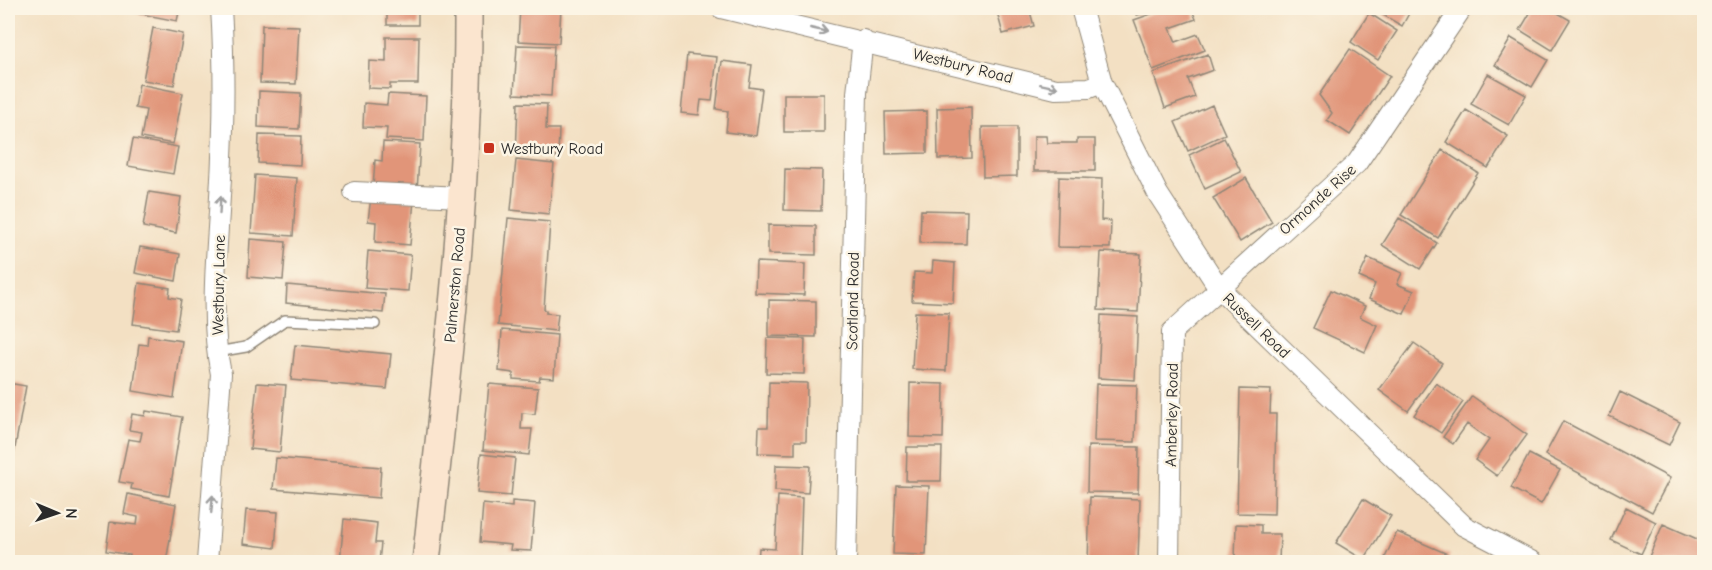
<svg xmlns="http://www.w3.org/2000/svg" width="1712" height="570" viewBox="0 0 1712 570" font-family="'Comic Neue',sans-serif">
<rect width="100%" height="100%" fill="#fcf5e5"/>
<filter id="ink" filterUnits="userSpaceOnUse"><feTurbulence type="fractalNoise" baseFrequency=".0167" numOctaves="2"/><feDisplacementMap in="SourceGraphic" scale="12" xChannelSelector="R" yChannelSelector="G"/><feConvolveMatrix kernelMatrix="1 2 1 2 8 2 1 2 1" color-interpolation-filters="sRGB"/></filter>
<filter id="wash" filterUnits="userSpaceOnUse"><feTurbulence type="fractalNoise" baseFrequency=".008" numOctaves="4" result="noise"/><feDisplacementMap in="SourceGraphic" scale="24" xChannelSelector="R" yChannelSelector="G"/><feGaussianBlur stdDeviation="1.35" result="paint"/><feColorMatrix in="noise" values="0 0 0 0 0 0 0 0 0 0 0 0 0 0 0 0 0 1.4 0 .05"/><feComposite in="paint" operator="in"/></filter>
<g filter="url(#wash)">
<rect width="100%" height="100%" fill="#f3e0c3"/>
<g id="blocks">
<path fill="#e19579" d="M137,8H180L177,21L136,13Z
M387,8H418V25H387Z
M520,8H561L559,43L518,41Z
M996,8H1029L1034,26L1003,34Z
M1135,8H1163L1137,15Z
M1168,8H1191L1196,19L1170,28L1176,42L1198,34L1205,50L1153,70L1134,20Z
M1371,8H1412L1402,26Z
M1533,8H1549L1570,20L1552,50L1520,30Z
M1369,13L1397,31L1378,60L1351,42Z
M262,25L299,26L296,84L260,83Z
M153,28L183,34L174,85L143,80Z
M386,37H419L418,84H390V89L368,88L369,61L386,62Z
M1511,38L1548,60L1532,87L1495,65Z
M517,45L554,46L551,96L514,94Z
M1350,49L1390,76L1350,135L1327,120L1332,113L1319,95Z
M687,54L717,57L712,101L701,100L699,115L681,113Z
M1208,54L1213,70L1188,79L1195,97L1165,108L1153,73Z
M722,61L752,65L749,87L762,89L756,136L726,132L728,111L716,109Z
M1488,74L1526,95L1509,125L1471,104Z
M139,84L183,93L173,144L141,138L146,110L135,108Z
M259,91L301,93L299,129L258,127Z
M388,94L426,96L424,141L386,139L387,128L363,127L364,103L387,105Z
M784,94H824V132H784Z
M518,103L547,104L546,129H559L558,157L516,155Z
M1212,105L1225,134L1188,151L1175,122Z
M971,107L972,158L938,159L937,108Z
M1466,110L1508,136L1488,168L1446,142Z
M927,111V153L886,154L885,112Z
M982,127H1017V176L983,177Z
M259,135L301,136L300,165L258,163Z
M1034,136H1046L1047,143H1077V139H1095V171H1034Z
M1224,138L1241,172L1205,189L1189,155Z
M133,139L178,147L173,174L128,166Z
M383,142L420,144L417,191L373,188L375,160L382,161Z
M1442,150L1478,173L1438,238L1401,215Z
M516,160L554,164L549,214L511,210Z
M785,169L822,170L821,211L784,210Z
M255,175L297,178L293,236L251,233Z
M1059,177L1102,179L1101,220L1111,221L1110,248L1057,247Z
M1246,178L1272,222L1240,242L1213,198Z
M149,192L181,197L176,233L143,227Z
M371,197L414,200L410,245L375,242L376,222L368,221Z
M921,210L967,211L966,244L920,243Z
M508,218L550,222L544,309L546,310V313L558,314L556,331L498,325Z
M1399,218L1437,243L1420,269L1382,245Z
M768,225L816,226V255L768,254Z
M250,239L286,242L283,280L248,277Z
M140,247L180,254L176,281L135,273Z
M368,251L411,255L408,291L365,288Z
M1101,252L1141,254L1138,312L1098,310Z
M1368,258L1402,273L1397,284L1414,291L1404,314L1369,299L1375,284L1359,277Z
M933,261L955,263L953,303L912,301L914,272L932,273Z
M756,262L805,264L804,295L755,293Z
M139,283L170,288L169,297L181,299L176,330L133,324Z
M287,285L385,294L383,313L286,303Z
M1331,290L1365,306L1360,317L1377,325L1365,352L1313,328Z
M769,300L816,301V337L769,336Z
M915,312L949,313L946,371L912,369Z
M1101,315L1138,317L1135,380L1098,378Z
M502,330L557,335L554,378L540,377L539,381L513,379V373L499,371Z
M148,336L182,341L174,398L133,391L139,344L147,345Z
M767,338L805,339L804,374L766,373Z
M1414,343L1442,363L1408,411L1379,390Z
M295,345L391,354L387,389L291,380Z
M769,382L807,383L806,441H795V454L758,453L759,427H768Z
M8,383L26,386L9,482H8Z
M257,383L286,385L280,452L250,449Z
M910,383L944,384L943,438L909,437Z
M1436,383L1463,402L1441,433L1414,415Z
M489,384L538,388L535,414L522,413L521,429H532L529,455L483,450Z
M1096,384L1137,385L1135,442L1094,441Z
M1240,389L1271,390L1270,414H1276L1274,514L1237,513Z
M1620,392L1680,422L1669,445L1609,416Z
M1472,396L1527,435L1497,476L1475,460L1489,440L1467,424L1453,444L1443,437Z
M146,411L182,417L169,496L131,489L132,484L119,482L128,439L140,441L141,437L142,432L129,430L132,414L145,416Z
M1563,421L1670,478L1652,512L1545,455Z
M1088,446L1139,447L1138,493L1087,492Z
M907,447H942L941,481H906Z
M481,454L515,458L511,496L477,493Z
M1529,454L1560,470L1541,504L1511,488Z
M276,458L381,467L379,498L273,489Z
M776,465L810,466L808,493L775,491Z
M896,485L929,486L926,555L893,554Z
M128,494L176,504L166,562H128L130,555L106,551L110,522L137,525L138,517L124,514Z
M778,496L802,498L800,562H758L759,548L775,549Z
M1090,497L1140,499L1138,562H1088Z
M1363,499L1391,516L1364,560L1336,543Z
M512,501L535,503L531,551L510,550L511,545L480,542L483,504L512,507Z
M1626,507L1656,522L1641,554L1611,540Z
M246,510L278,512L275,548L243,544Z
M344,519L377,523L375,543H381L379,562L340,561Z
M1236,524L1261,525V534H1280L1279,562H1235Z
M1663,524L1704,542V562H1657L1648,559Z
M1397,532L1450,555L1446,562H1383Z"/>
</g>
</g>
<g filter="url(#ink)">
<use href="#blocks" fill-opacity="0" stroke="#8f8677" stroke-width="1.5"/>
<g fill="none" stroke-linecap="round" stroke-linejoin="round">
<g stroke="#8f8677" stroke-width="12">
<path id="service" d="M217,352L246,347L285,320L375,324"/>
</g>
<g stroke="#8f8677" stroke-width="22">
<path id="minor" d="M721,8L1056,89L1089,88L1102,83
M1081,8L1102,83L1158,194L1219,288L1464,526L1533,562
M354,192L462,197
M207,562L221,374C209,319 217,252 220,196C224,133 225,70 221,8
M846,562L857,93L863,40
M1169,562L1172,332L1357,163L1462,8"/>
</g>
<g stroke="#8f8677" stroke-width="30">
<path id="secondary" d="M426,562C446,378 469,193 468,8"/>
</g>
<use href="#service" stroke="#fff" stroke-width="9"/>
<use href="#minor" stroke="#fff" stroke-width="20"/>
<use href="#secondary" stroke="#fbe5cf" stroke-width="27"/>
</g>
<defs><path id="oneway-shaft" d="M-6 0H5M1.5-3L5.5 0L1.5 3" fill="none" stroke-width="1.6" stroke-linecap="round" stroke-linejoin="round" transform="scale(1.5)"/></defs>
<g stroke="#a0a0a0">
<use href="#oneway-shaft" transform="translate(819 30) rotate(13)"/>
<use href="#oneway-shaft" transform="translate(1049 86) rotate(12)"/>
<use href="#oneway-shaft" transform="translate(220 205) rotate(-87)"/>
<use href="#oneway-shaft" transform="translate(212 504) rotate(-85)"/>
</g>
</g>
<rect fill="#c8321e" stroke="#fcf5e5" stroke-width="2" x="483" y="142" width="12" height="12" rx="3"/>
<g text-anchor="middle" stroke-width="5" stroke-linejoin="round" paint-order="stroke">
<g font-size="16" fill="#2b2b2b" stroke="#fcf5e5">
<text transform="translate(963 65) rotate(14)" y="6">Westbury Road</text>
<text transform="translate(1317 199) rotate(-42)" y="6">Ormonde Rise</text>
<text transform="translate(218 285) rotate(-89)" y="6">Westbury Lane</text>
<text transform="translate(454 285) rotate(-85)" y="6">Palmerston Road</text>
<text transform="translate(852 301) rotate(-89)" y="6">Scotland Road</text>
<text transform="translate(1257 325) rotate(44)" y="6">Russell Road</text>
<text transform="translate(1171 415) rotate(-89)" y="6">Amberley Road</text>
</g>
<g font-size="16" fill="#2b2b2b" stroke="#fcf5e5" text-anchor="start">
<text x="501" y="154">Westbury Road</text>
</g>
</g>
<rect width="1712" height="570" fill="none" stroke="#fcf5e5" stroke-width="30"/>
<g transform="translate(57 513) rotate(92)" stroke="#fcf5e5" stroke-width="4.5" paint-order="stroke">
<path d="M0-4.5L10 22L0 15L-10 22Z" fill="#2b2b2b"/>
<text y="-9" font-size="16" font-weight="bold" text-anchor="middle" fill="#2b2b2b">N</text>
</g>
</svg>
